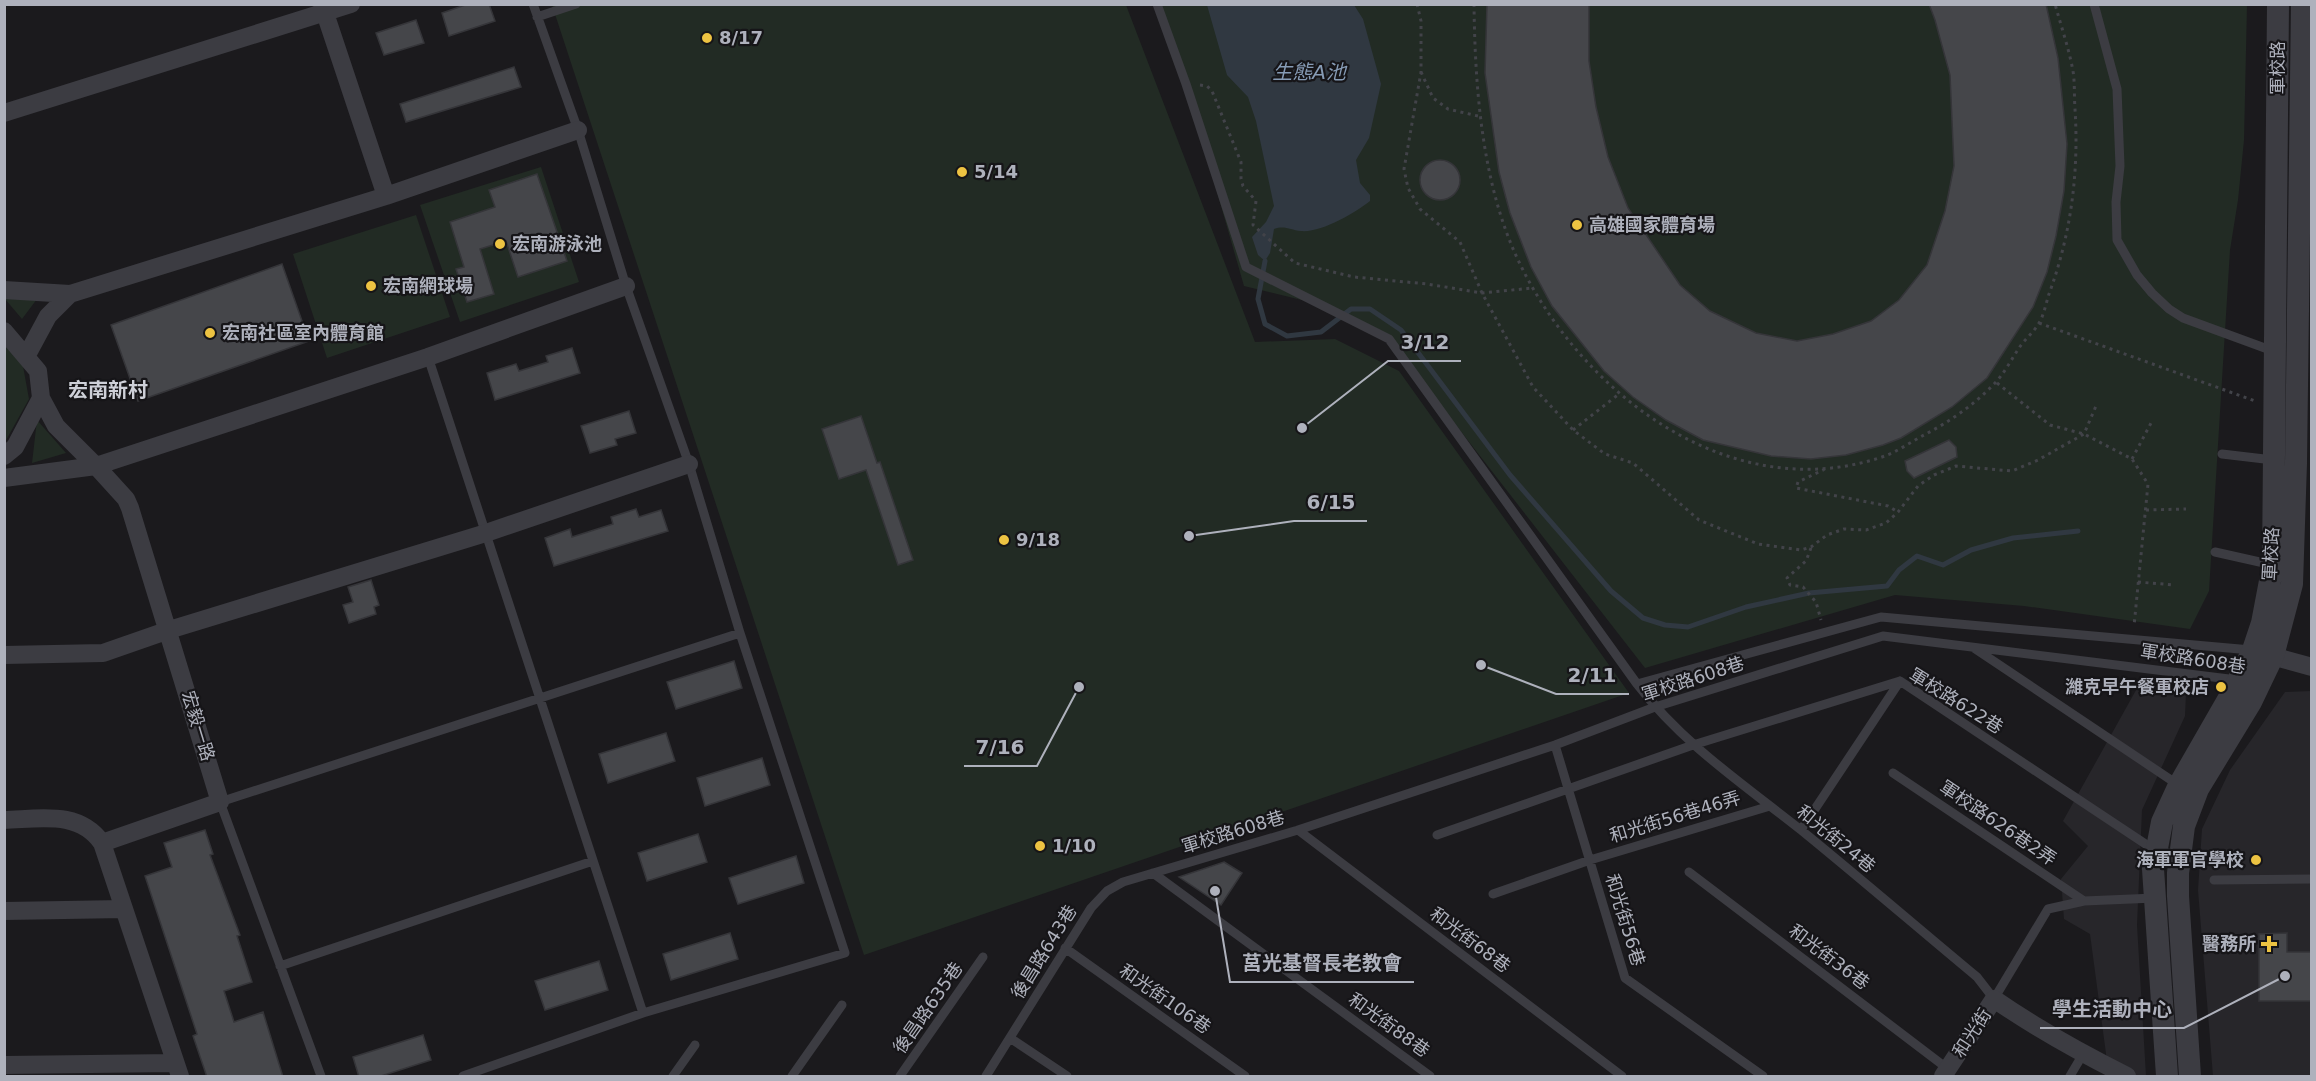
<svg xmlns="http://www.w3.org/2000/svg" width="2316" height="1081" viewBox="0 0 2316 1081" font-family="'DejaVu Sans','Noto Sans TC',sans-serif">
<rect width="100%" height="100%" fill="#1b1a1d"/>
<path fill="#27262a" d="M2140,683L2186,693L2185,716L2142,810L2137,925L2146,1076H2109L2090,934L2064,919L2061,879L2088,846L2063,821Z
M2311,691V1076H2213L2198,890L2202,829L2230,770L2285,692Z"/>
<path fill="#222b24" d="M552,5H1126L1255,342L1335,339L1399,371L1629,693L864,955Z
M1155,5H2247L2244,140L2238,200L2230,250L2209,591L2190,629L2024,606L1895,595L1645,668L1389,339L1314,303L1244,286L1186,84Z
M541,167L579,282L460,322L420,205Z
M416,215L450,317L327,358L293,254Z
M5,299H37L22,319Z
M5,346L23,366L29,399L5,442Z
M37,420L66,453L32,463Z"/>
<path fill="#303841" d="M1207,5H1354L1363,19L1381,84L1369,138L1356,160L1360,183L1370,195V201C1355,213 1321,233 1301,231C1290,230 1285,225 1274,229L1270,253L1265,261L1258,255L1252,237L1266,222L1274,206L1256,121L1248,97L1227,75Z"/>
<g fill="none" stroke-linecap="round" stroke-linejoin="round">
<path stroke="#303841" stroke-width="5" d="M1265,261L1258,299L1265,324L1287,336L1321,332L1351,309H1370L1401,330L1510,475L1611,591L1643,618L1665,625L1688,627L1746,607L1809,593L1887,586L1899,570L1917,556L1943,565L1971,550L2013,538L2078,531"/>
</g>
<path fill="#45464a" stroke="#353539" stroke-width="1.5" d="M468,4H489L495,21L449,36L442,13Z
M1487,4H1589V61L1596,107L1608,157L1628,208L1680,285L1710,311L1756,333L1797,341L1833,334L1871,321L1899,300L1927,265L1945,211L1954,166L1950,75L1935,20L1929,4H2046L2058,58L2067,144L2064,191L2056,236L2047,272L2033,307L1987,378L1952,407L1901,438L1883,445L1846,455L1811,459L1771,456L1703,440L1666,420L1633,397L1604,371L1552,306L1531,267L1510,213L1499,172L1485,73Z
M416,20L424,43L384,55L376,33Z
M514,67L521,87L406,122L400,104Z
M1420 180a20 20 0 1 1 40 0a20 20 0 1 1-40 0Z
M537,174L567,261L518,277L506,241L480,249L494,294L467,302L456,269L464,267L450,222L495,207L489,190Z
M282,264L309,341L138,401L111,325Z
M572,348L580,373L495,400L487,373L516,364L519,371L548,362L546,356Z
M629,411L636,433L615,439L617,445L590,453L581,426Z
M861,416L877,463L880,462L913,560L898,565L866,470L839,479L822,429Z
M1949,440L1956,447L1957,457L1914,478L1907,471L1905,461Z
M636,509L639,517L661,510L668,531L554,566L545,538L570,529L572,537L613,524L611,517Z
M371,580L379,605L374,607L376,614L349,623L343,605L353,602L348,587Z
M734,661L742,688L676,709L667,682Z
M666,733L675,761L608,783L599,754Z
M762,758L770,785L705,806L697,778Z
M205,830L213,854L210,855L240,935L237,936L252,982L224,991L234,1022L263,1012L283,1077H207L193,1036L197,1034L145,876L172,867L164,843Z
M698,834L707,862L647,881L638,853Z
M796,856L804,883L738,904L729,878Z
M1224,862L1242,873L1221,905L1179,877Z
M730,933L738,959L671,980L663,954Z
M2287,933V952H2312V1001H2259V934Z
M599,961L608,990L545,1010L535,981Z
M423,1035L431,1060L378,1077H359L353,1057Z"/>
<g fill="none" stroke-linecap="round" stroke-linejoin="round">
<path stroke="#424349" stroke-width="3" stroke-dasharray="3 4.5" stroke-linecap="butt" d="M1417,4L1421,21V72L1404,169L1408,188L1420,209L1460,242L1482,293L1533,387L1573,430L1605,454L1633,463L1699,520L1758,544L1801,550L1811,547L1827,535L1844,529L1866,530L1886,523L1898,512L1918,486L1934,475L1956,466L2012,471L2038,460L2084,434L2096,406
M1474,4C1475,89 1482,185 1519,262C1583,395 1732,509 1885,456C1898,451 1911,442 1924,435C1949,422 1974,405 1994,384C2004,374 2011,360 2019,348C2025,339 2034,332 2039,323C2044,315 2046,303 2049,294C2071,234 2079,173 2075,109C2074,96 2075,83 2073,71C2069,49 2061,26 2055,4
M1421,72L1433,98L1448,109L1482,117
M1200,85L1207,86L1212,91L1241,162V179L1243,186L1256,201L1253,225L1295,263L1354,277L1427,284L1482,293L1533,288
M2039,323L2255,401
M1997,383L2050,425L2084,434L2132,459L2148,484L2134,626
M1573,430L1619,394
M2132,459L2151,423
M1825,469L1798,482L1796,488L1888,506L1898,512
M2146,510L2186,509
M1811,548L1806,561L1787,578L1790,585L1803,587L1816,602L1821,620
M2138,582L2174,585"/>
<path stroke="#3c3c42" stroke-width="9" d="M1157,4L1186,84L1246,267L1389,339L1637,684C1682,743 1743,784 1801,830C1860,878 1918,928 1977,977L1994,999L2048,909L2084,901L2155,898
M2094,4L2117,89L2120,166L2116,202L2117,240L2137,275L2152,293L2169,309L2183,318L2273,351
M537,17L576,4
M428,357L643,1013
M2222,454L2273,460
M2215,552L2273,565
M1974,648L2180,786
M1637,684L1881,617L2251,650
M1555,745L1625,978L1763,1076
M1893,773L2084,901
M1298,830L1622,1076
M1801,830L1900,681
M1437,835L1693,745L1900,681L2156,851L2180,855
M1689,872L1948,1069
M1153,873L1430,1076
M2214,880L2312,879
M1493,894L1590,860L1770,806
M1065,948L1245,1076
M280,966L593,861
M1010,1038L1067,1076
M321,1076L220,802L740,633
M463,1076L643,1013L845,953L740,633L689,464L626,286L578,130L533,4
M673,1076L695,1045
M792,1076L842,1005
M900,1076L983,957
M986,1076L1091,908L1107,891L1123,882L1298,830L1555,745L1655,707L1883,636L2237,680
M2070,1076L2083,1054"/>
<path stroke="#3c3c42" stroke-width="18" d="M322,4L386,196
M4,113L351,4
M4,290L70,294
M4,331L38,371L41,398L56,426L96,466L126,499L130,508L220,802L102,843L180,1076
M27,355L48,316L70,294L386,196L578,130
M4,456L15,447L41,398
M4,478L96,466L428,357L626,286
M2261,653L2312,667
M4,655L103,653L169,630L486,533L689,464
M4,820C40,819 79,810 102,843
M4,911L124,909
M4,1065L175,1063
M1943,1076L1994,999C2036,1028 2081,1053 2127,1076"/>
<path stroke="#3c3c42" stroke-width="22" d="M2167,1076L2153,869L2162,822L2179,785L2233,691L2253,650L2262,623L2273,565L2278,4
M2190,1076L2178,896V873L2184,826L2198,789L2251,702L2273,656L2292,584L2296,463L2302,4"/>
</g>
<g fill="#edc342" stroke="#161518" stroke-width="2">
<circle cx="707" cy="38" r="6"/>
<circle cx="962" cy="172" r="6"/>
<circle cx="1577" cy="225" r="6"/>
<circle cx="500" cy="244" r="6"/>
<circle cx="371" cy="286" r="6"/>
<circle cx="210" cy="333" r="6"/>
<circle cx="1004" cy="540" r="6"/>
<circle cx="2221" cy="687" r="6"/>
<circle cx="1040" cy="846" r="6"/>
<circle cx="2256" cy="860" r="6"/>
<path d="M2266 935h6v6h6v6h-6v6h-6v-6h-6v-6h6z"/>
</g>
<g text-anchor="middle" stroke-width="4.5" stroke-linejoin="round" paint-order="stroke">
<g font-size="18" font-weight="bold" fill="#aeb1bc" stroke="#161518" text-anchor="start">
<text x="719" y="44">8/17</text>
<text x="974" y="178">5/14</text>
<text x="1589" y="231">高雄國家體育場</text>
<text x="512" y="250">宏南游泳池</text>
<text x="383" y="292">宏南網球場</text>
<text x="222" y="339">宏南社區室內體育館</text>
<text x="1016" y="546">9/18</text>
<text x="2209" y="693" text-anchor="end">濰克早午餐軍校店</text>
<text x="1052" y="852">1/10</text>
<text x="2244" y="866" text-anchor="end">海軍軍官學校</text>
<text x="2256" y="950" text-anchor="end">醫務所</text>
</g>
<g font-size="18" fill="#aeb1bc" stroke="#161518">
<text transform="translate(2278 68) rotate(-90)" y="6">軍校路</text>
<text transform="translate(2271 554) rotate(-87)" y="6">軍校路</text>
<text transform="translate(2193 659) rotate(9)" y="6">軍校路608巷</text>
<text transform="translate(1693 679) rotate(-18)" y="6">軍校路608巷</text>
<text transform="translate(1956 701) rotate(32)" y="6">軍校路622巷</text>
<text transform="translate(198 726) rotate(73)" y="6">宏毅一路</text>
<text transform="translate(1675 817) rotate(-17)" y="6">和光街56巷46弄</text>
<text transform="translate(1998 823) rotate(34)" y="6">軍校路626巷2弄</text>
<text transform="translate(1233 832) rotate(-17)" y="6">軍校路608巷</text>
<text transform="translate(1836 839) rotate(39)" y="6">和光街24巷</text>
<text transform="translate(1625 920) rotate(73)" y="6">和光街56巷</text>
<text transform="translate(1470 940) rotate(37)" y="6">和光街68巷</text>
<text transform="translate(1044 952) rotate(-58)" y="6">後昌路643巷</text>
<text transform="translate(1829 957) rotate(37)" y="6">和光街36巷</text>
<text transform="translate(1165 999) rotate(35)" y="6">和光街106巷</text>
<text transform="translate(928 1008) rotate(-55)" y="6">後昌路635巷</text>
<text transform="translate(1389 1025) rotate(36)" y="6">和光街88巷</text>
<text transform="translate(1972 1033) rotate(-57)" y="6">和光街</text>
</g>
<g font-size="20" font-style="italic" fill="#869bb5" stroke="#161518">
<text x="1309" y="79">生態A池</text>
</g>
<g font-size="20" font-weight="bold" fill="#ced0d8" stroke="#161518">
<text x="108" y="397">宏南新村</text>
</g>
</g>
<path fill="none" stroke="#aeb1bc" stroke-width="2" d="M1302 428L1388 361H1461M1189 536L1294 521H1367M1481 665L1556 694H1629M1079 687L1037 766H964M1215 891L1230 982H1414M2285 976L2184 1028H2040"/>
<g fill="#aeb1bc" stroke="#161518" stroke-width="2">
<circle cx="1302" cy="428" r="6"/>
<circle cx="1189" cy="536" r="6"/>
<circle cx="1481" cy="665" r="6"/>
<circle cx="1079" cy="687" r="6"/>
<circle cx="1215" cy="891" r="6"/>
<circle cx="2285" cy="976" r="6"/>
</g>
<g font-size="20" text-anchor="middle" font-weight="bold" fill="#aeb1bc" stroke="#161518" stroke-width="4.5" stroke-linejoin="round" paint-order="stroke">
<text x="1425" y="349">3/12</text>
<text x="1331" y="509">6/15</text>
<text x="1592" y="682">2/11</text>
<text x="1000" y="754">7/16</text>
<text x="1322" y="970">莒光基督長老教會</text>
<text x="2112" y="1016">學生活動中心</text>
</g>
<rect width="2316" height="1081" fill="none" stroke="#aeb1bc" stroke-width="12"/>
</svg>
